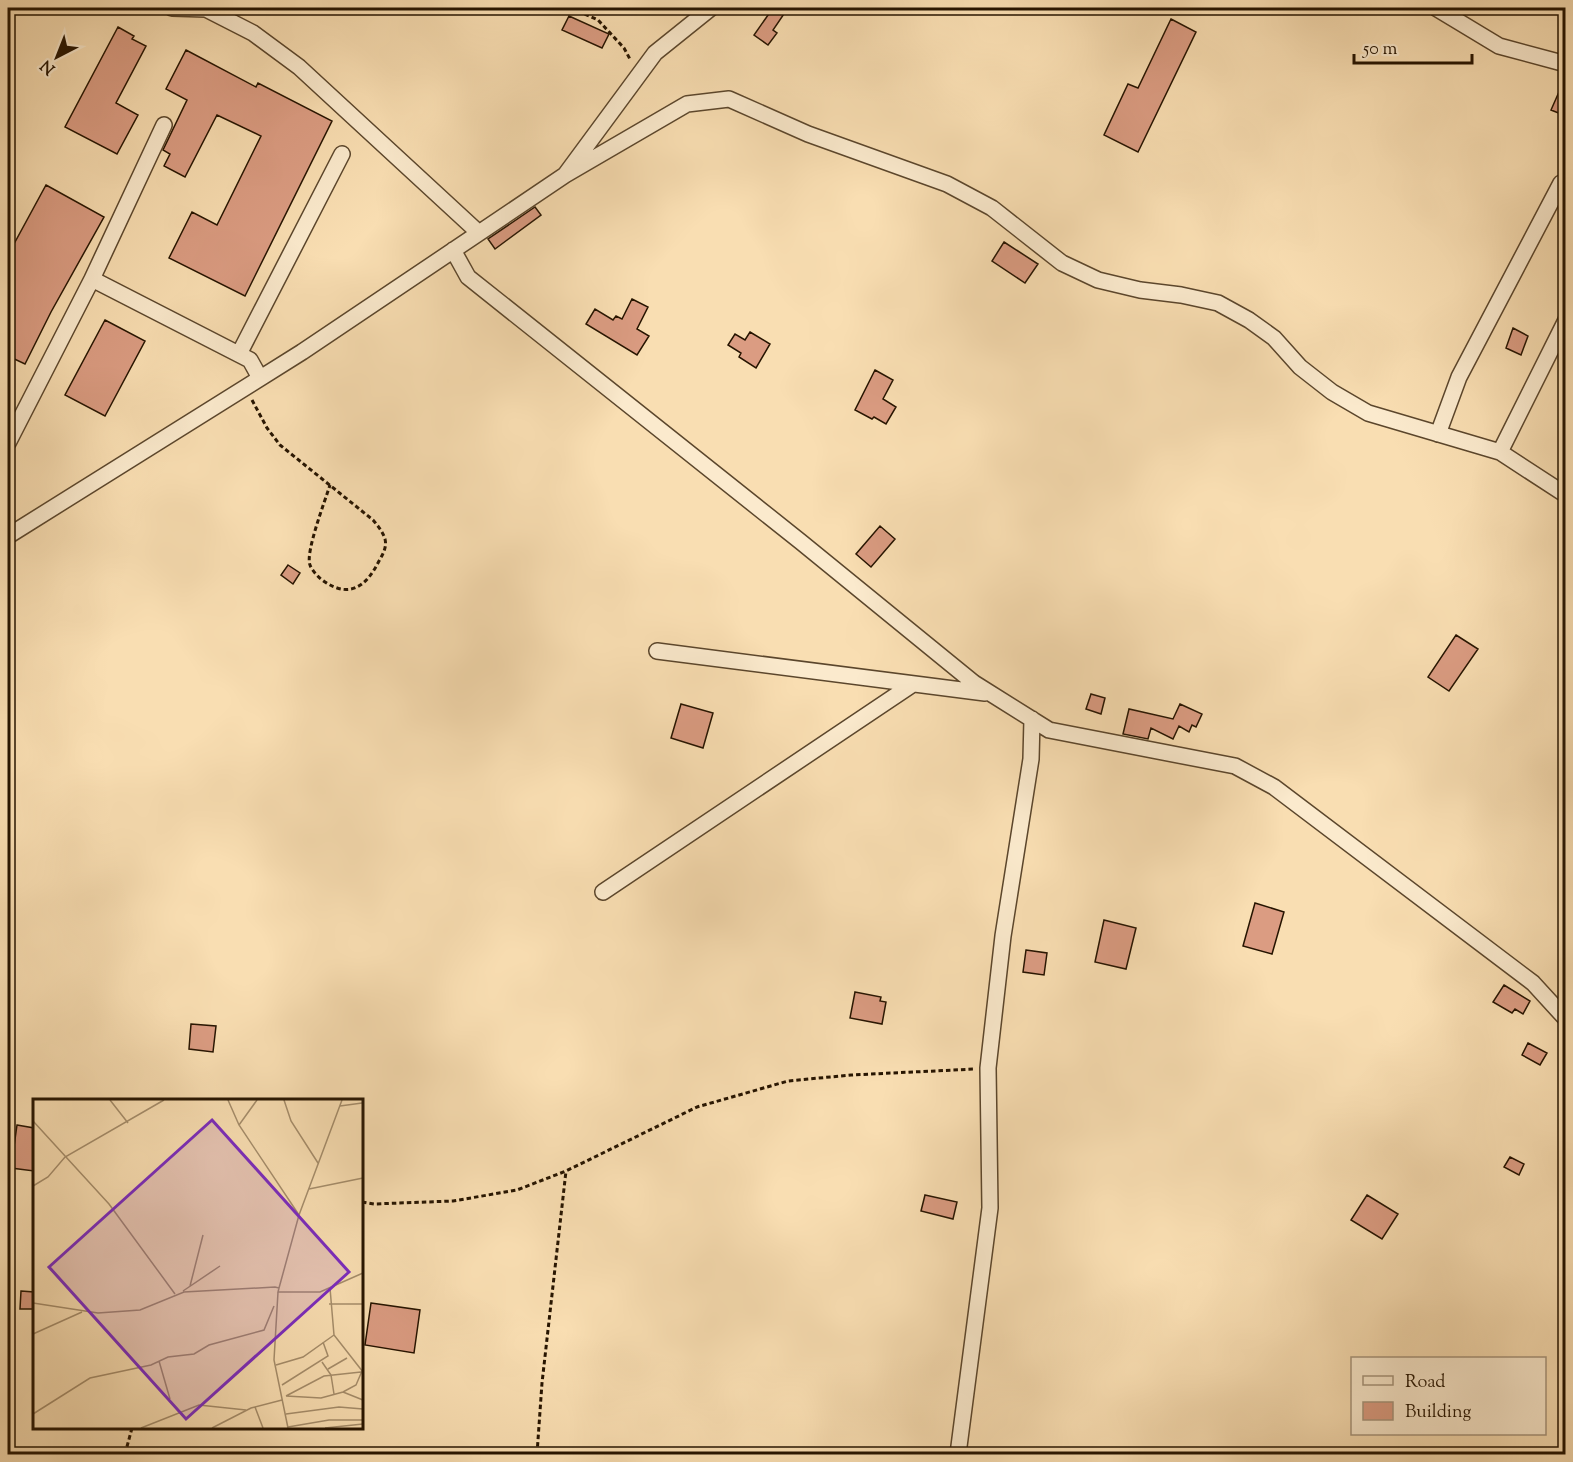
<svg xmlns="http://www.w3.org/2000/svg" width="1573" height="1462" viewBox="0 0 1573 1462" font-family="'Sorts Mill Goudy',serif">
<rect width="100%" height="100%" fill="#f9deb2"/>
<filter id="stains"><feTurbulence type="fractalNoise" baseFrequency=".00333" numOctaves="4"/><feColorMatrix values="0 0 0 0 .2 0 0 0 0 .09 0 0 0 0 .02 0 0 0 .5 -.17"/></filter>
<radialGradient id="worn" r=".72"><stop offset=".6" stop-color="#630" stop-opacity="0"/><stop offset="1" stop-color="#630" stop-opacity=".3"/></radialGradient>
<path fill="#db9c82" stroke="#261400" stroke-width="1.5" d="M773,8H788L773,30L777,33L768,45L754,35Z
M569,16L609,34L602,48L562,30Z
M1171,19L1196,32L1138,152L1104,135L1128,84L1138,88Z
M118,27L134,36L132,39L146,46L116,103L138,115L117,154L65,127Z
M186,50L256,87L258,83L332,121L245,296L169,258L192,212L217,225L261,136L217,115L185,177L164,166L170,154L163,150L187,100L166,89Z
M1566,76V116L1551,110Z
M46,185L104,217L51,312L25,364L8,356V255Z
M535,207L541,215L495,249L488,239Z
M1004,242L1038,264L1025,283L992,261Z
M632,299L648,307L637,329L649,336L637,355L586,324L595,309L613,320L616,316L622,319Z
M105,320L145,341L105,416L65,395Z
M1513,328L1528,336L1521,355L1506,348Z
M750,332L770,344L756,368L739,357L741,353L728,345L735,334L745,340Z
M875,370L893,380L883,399L896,407L886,424L874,417L872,419L855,410Z
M880,526L895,539L871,567L856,554Z
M288,565L300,573L293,584L281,575Z
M1456,635L1478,649L1449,691L1428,677Z
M1091,694L1105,698L1101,714L1086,709Z
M681,704L713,713L703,748L671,738Z
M1180,704L1202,714L1196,727L1192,725L1189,732L1179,726L1173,739L1151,728L1148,739L1123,734L1129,709L1173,719Z
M1255,903L1284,912L1272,954L1243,946Z
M1104,920L1136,928L1126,969L1095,962Z
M1026,950L1047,953L1044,975L1023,972Z
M1504,985L1530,1001L1523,1014L1515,1009L1512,1013L1493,1002Z
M855,992L881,997L880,1001L886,1002L882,1024L850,1018Z
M191,1024L216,1026L213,1052L189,1049Z
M1528,1043L1547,1053L1540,1065L1522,1055Z
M17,1125L34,1128V1171L11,1168Z
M1510,1157L1524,1164L1519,1175L1504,1167Z
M925,1195L957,1202L953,1219L921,1211Z
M1367,1195L1398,1214L1382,1239L1351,1220Z
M21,1291L34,1292V1309H20Z
M371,1303L420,1310L414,1353L365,1345Z"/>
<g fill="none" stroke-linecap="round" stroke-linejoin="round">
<g stroke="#5b462c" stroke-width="18">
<path id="minor" d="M1436,8L1499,46L1566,64
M565,175L687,104L729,99L808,134L947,184L992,208L1062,263L1098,280L1140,290L1181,295L1218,303L1249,320L1274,338L1300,367L1332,392L1368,413L1500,452L1566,495
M479,233L565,175L655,53L711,8
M453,250L468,277L801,542L974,683L1049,730L1235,766L1274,787L1533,983L1566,1019
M92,279L250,360L260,378
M239,354L342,154
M1438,434L1459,377L1561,183
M8,443L92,279L164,125
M1500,452L1566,320
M8,536L302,352L479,233L299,67L253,33L206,9L172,8
M657,651L985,693
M603,892L913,684
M958,1454L990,1208L988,1068L1003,936L1031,759L1032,719"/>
</g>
<path stroke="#261400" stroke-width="3" stroke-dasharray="4.5 3" stroke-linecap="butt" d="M571,8L598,20L624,48L631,61
M252,400L267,428L280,445L373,520C378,526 383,532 385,539C387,547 383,554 379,561C367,585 351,599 325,582C320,579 312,571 310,565C305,553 325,501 330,485
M362,1202L374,1204L453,1201L517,1190L566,1171L697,1107L788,1081L851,1075L975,1069
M125,1454L132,1428
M537,1454L542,1383L566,1171"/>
<use href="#minor" stroke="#fbeacd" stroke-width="15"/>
</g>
<g transform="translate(33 1099)">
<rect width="330" height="330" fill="#f9deb2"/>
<path fill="none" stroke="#a58d6b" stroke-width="1.5" d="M77,1L95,24M195,1L206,26L266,116M251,1L258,22L285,64M307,7L329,4M0,22L76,105L142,195M206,26L224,1M0,87L15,78L32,58L131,1M276,90L330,79M157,187L170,136M246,189L266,116L309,1M297,189L301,236L330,273M150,192L187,167M245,193L241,261L255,329M0,204L65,214L107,211L151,193L242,188L246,189L245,193H287L330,174M296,205H330M0,235L49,213M126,262L137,300M289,263L298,276L301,295M243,266L270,258L301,236M295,270L314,259M249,286L295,257L290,243M310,293L330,301M253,297L288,299L310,293L323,286L329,272M253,297L291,277L328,273M222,308L230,329M0,315L57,279L118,266L135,258L161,255L176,246L231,231L241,207M253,315L306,308L330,310M255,328L296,321H330M108,329L166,306L213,311M179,329L218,309L249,301M292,329L330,325"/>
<path fill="#7b2cbf" fill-opacity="0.15" stroke="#7b2cbf" stroke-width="3" d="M179,21L316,173L153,320L16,168Z"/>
<rect width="330" height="330" fill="none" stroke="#261400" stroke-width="3"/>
</g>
<rect width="1573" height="1462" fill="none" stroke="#f9deb2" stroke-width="30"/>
<rect x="9" y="9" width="1555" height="1444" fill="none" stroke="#261400" stroke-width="3"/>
<rect x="15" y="15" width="1543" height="1432" fill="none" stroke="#261400" stroke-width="1.5"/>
<rect x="1351" y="1357" width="195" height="78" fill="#fbeacd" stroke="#a6947b" stroke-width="1.5"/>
<rect x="1363" y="1376" width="30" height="9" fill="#fbeacd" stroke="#a6947b" stroke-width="1.5"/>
<text x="1405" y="1387" font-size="18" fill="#261400">Road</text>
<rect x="1363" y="1402" width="30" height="18" fill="#db9c82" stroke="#a6947b" stroke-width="1.5"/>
<text x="1405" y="1417" font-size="18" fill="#261400">Building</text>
<g transform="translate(57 57) rotate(222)" stroke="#fbeacd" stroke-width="4.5" paint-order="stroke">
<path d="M0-4.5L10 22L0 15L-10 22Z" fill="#261400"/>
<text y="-9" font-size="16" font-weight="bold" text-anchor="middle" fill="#261400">N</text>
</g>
<path d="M1354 54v9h118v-9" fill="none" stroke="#261400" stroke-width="3"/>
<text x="1363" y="54" font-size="18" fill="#261400" stroke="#fbeacd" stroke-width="4.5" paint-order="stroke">50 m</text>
<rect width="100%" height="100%" filter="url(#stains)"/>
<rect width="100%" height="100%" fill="url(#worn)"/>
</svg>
